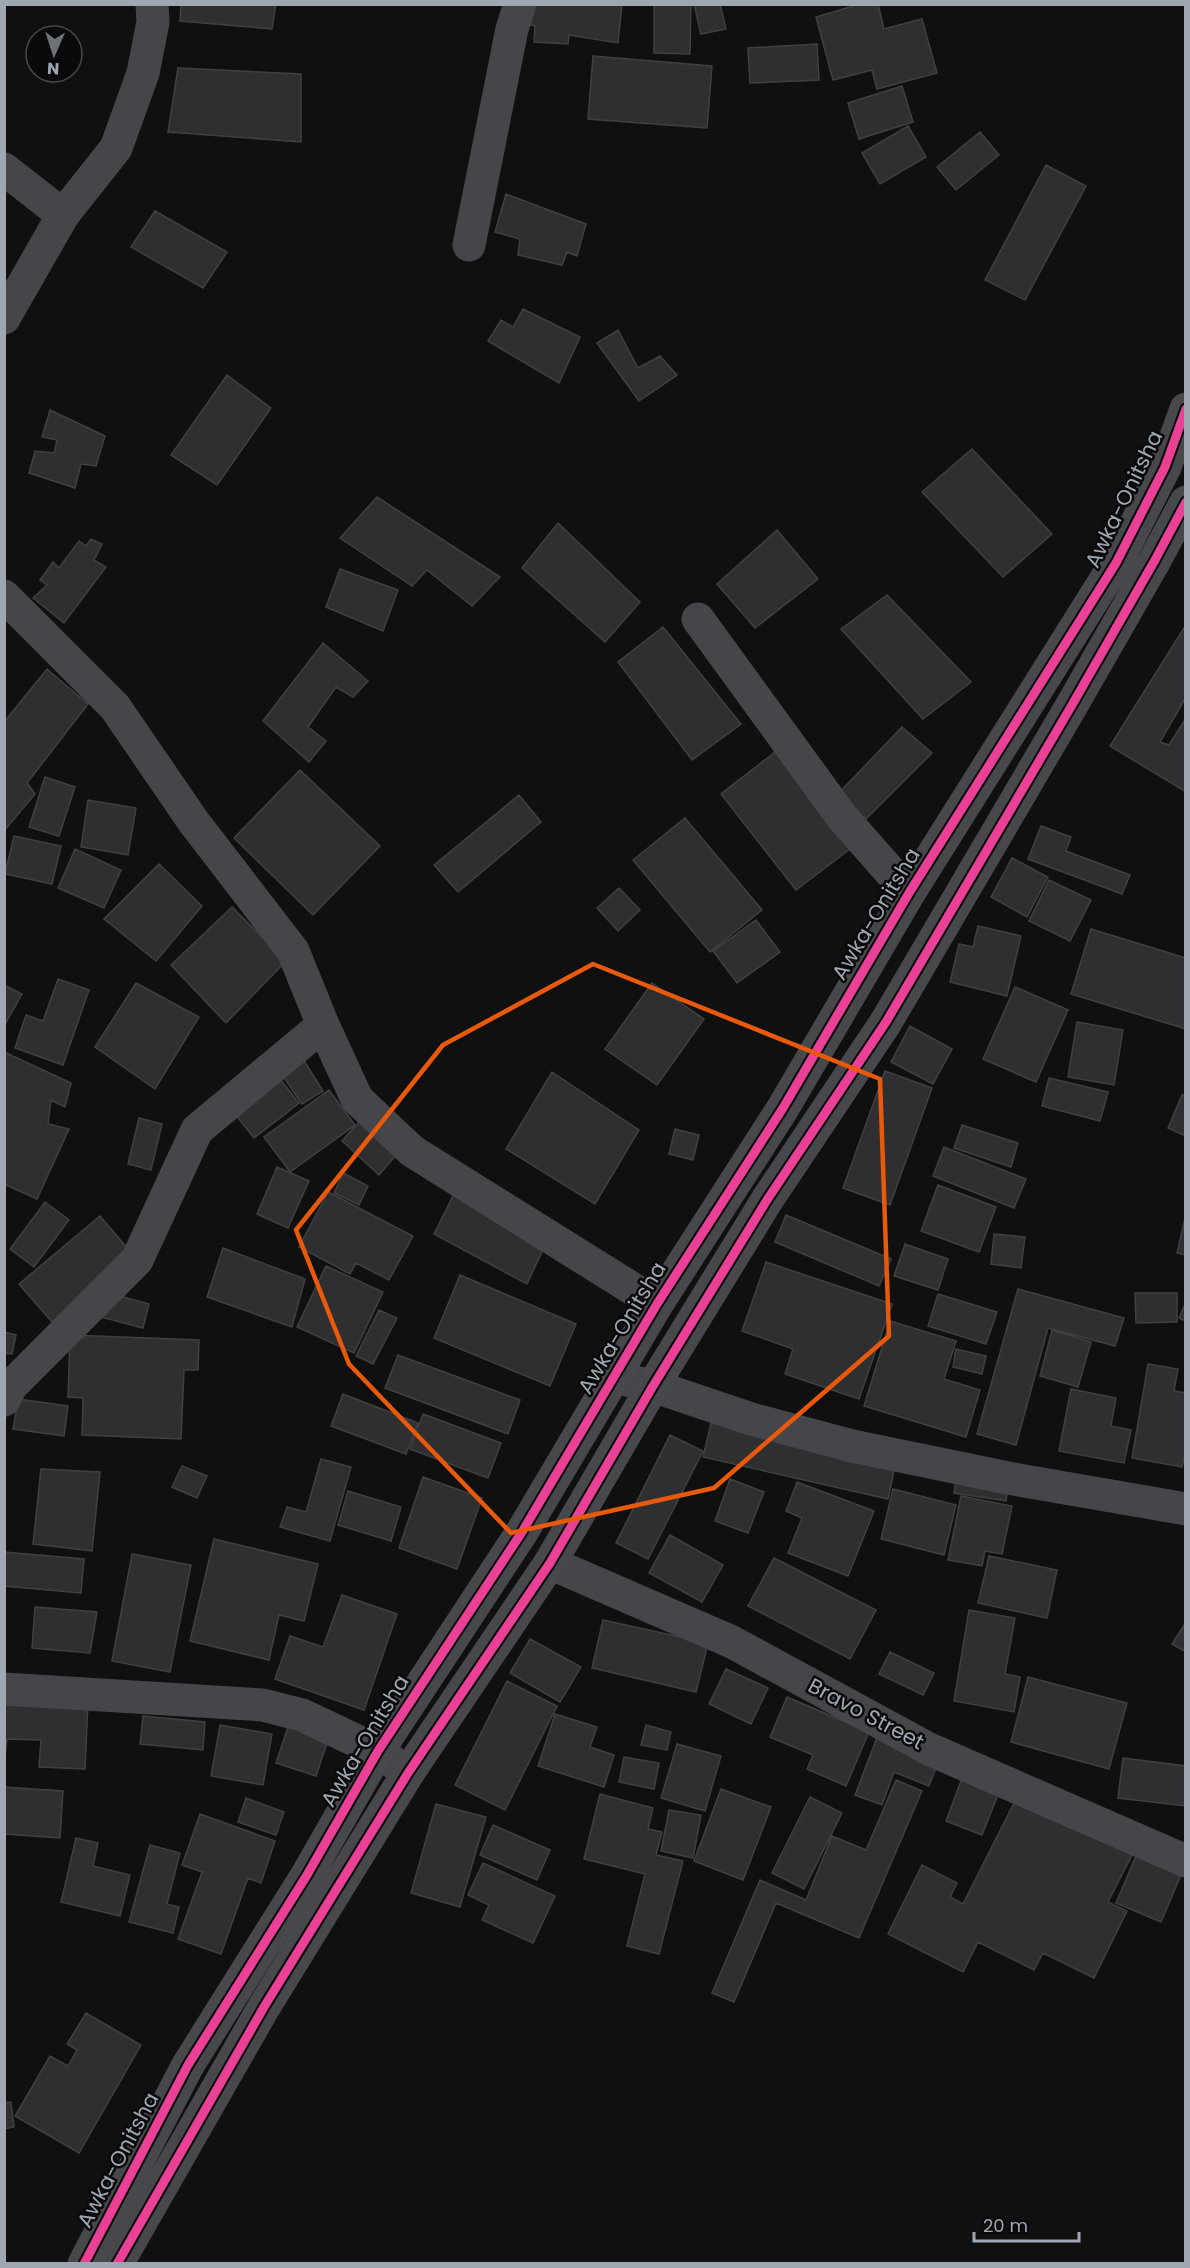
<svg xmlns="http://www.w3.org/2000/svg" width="1190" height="2268" viewBox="0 0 1190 2268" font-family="Poppins,sans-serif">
<rect width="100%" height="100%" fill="#101010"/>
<path fill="#2f2f31" stroke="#3e4144" stroke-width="1.5" d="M181,4H276L272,29L180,21Z
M532,4H622L618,43L569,35L568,44L534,42L535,26L531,25Z
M654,4H691L690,54L654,53Z
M694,4H720L726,29L701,34Z
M860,4H878L884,29L922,19L937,73L877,89L872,70L833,80L816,17Z
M817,44L819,80L750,83L748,48Z
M593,56L712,66L707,128L588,119Z
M178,68L301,74V142L168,132Z
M902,86L913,122L859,139L848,103Z
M908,126L926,157L880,184L862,153Z
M980,132L999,155L956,190L937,167Z
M1046,165L1086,186L1025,300L985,280Z
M506,194L586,224L577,256L567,252L562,265L518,255L520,239L495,232Z
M155,211L227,252L203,288L131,247Z
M523,309L580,337L559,383L488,341L501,320L513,327Z
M618,330L638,368L660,356L677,375L639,401L597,343Z
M227,375L271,408L217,485L171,455Z
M50,410L105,436L96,466L81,464L75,488L29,473L35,451L54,453L57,440L42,437Z
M972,449L1052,534L1003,577L922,492Z
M377,497L500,577L472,606L427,570L412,586L340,538Z
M558,523L640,602L605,642L522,568Z
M777,530L818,579L755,628L717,584Z
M91,539L102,544L94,560L106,567L64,623L33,598L47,585L40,580L53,562L59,568L79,541L86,546Z
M340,569L398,590L383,631L326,607Z
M887,595L971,682L923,719L841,629Z
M663,627L741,724L692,760L618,662Z
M1184,628L1186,629V697L1160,742L1169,745L1186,718V792L1110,746Z
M323,643L368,681L353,697L336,687L308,727L326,741L309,762L263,721Z
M47,669L88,704L27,783L35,794L4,831V722Z
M902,727L932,753L860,825L835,797Z
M775,752L851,848L796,890L721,794Z
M300,770L380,846L313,915L234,838Z
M45,777L75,787L59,836L29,827Z
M519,795L541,822L458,892L434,865Z
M88,800L136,808L128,855L81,847Z
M685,818L762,910L710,952L633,860Z
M1041,826L1071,837L1066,851L1130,875L1122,894L1028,859Z
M14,836L61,846L52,884L5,874Z
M75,849L121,870L104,908L58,888Z
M1012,858L1048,877L1027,917L991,897Z
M159,864L202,906L156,961L104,919Z
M1049,880L1091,900L1070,941L1029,921Z
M619,888L640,910L618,931L597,908Z
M232,907L286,961L226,1023L171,965Z
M756,920L780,952L737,983L713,951Z
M978,926L1021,936L1007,996L950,982L959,944L973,947Z
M1091,929L1186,958V1029L1071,994Z
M58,979L89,990L63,1065L15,1048L26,1015L43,1021Z
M136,983L199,1017L155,1089L95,1047Z
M652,983L704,1019L657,1085L605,1049Z
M4,985L22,994L4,1026Z
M1015,987L1068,1010L1036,1082L983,1059Z
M1077,1022L1123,1030L1114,1085L1068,1077Z
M910,1026L952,1049L933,1084L891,1062Z
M4,1052L71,1083L65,1107L51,1100L48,1124L69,1129L37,1199L4,1184Z
M303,1059L323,1091L302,1104L281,1073Z
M885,1071L932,1088L890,1205L843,1188Z
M552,1072L639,1130L595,1204L506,1149Z
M1049,1078L1108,1092L1100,1121L1042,1106Z
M280,1079L299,1103L254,1138L235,1114Z
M329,1090L355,1125L290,1172L264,1137Z
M1182,1095L1186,1096V1136L1168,1128Z
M366,1114L403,1147L379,1175L342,1141Z
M139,1118L162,1124L151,1170L128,1164Z
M962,1125L1018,1143L1011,1167L954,1148Z
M675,1129L699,1135L693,1160L669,1154Z
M944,1147L1026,1179L1014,1208L933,1176Z
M277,1167L309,1181L288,1228L257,1214Z
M343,1173L368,1186L359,1205L334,1193Z
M938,1185L996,1207L979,1252L921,1231Z
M457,1188L547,1241L527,1284L434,1234Z
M328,1192L413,1236L389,1280L356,1263L350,1274L299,1247Z
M45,1202L69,1220L34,1267L10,1249Z
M1186,1214V1255L1177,1253Z
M786,1215L891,1259L879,1286L775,1242Z
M100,1216L133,1255L52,1322L19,1284Z
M994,1234L1025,1237L1021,1268L991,1264Z
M905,1244L948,1259L938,1290L894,1276Z
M223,1248L305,1279L292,1327L207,1297Z
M766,1262L892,1304L859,1399L785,1374L793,1349L742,1331Z
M326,1266L383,1292L354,1353L297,1327Z
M460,1275L576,1324L550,1386L434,1338Z
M1018,1289L1124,1318L1115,1346L1048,1328L1016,1445L977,1434Z
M108,1293L149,1304L143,1328L101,1317Z
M1135,1293H1177V1322L1136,1323Z
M938,1294L997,1312L986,1344L928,1326Z
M1186,1302V1321L1179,1318Z
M379,1310L397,1318L373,1364L356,1356Z
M890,1321L956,1341L944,1379L980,1390L966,1437L864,1406Z
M1052,1330L1091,1342L1078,1387L1040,1376Z
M4,1332L16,1335L12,1354L4,1353Z
M70,1335L199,1340L198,1370H184L181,1439L82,1435L83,1398L68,1397Z
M956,1349L986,1356L982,1374L953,1367Z
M398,1355L520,1400L508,1434L385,1388Z
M1148,1364L1178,1369L1174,1391L1186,1393V1450L1182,1467L1132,1458Z
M1071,1389L1116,1398L1111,1426L1131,1430L1124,1463L1059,1451Z
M343,1394L418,1423L406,1454L331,1426Z
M18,1399L68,1406L64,1436L13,1429Z
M423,1414L501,1443L488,1478L410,1449Z
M713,1415L897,1457L888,1499L703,1457Z
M670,1435L703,1451L648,1559L616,1543Z
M321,1459L351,1467L330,1541L280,1527L287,1507L306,1512Z
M182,1466L207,1476L197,1498L172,1487Z
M41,1469L100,1472L92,1551L33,1544Z
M957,1473L1009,1481L1006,1501L954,1493Z
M423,1477L482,1498L457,1569L399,1548Z
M730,1479L764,1492L748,1533L715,1521Z
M797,1482L874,1511L848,1576L788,1553L802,1518L786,1511Z
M893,1489L956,1505L944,1555L881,1539Z
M348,1491L401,1507L391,1541L338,1525Z
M961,1496L1012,1506L1002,1554L985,1551L982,1566L948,1560Z
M670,1535L723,1565L702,1602L649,1573Z
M214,1539L318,1564L304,1621L279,1615L269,1660L190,1641Z
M4,1552L84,1559L81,1593L4,1586Z
M132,1554L191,1565L170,1672L112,1661Z
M989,1556L1057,1570L1047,1618L978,1603Z
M774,1558L876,1610L850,1659L748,1606Z
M342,1595L397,1614L364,1710L275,1679L290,1636L323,1647Z
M35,1607L97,1612L90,1653L32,1648Z
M969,1610L1015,1618L1005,1674L1020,1677L1014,1712L954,1701Z
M603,1620L708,1643L696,1692L592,1668Z
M1186,1622V1652L1172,1644Z
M530,1639L581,1667L560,1702L510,1673Z
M890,1652L934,1673L923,1695L879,1674Z
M726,1669L768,1688L751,1724L709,1704Z
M1028,1677L1127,1703L1109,1769L1011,1742Z
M507,1681L557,1706L505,1810L455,1785Z
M787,1697L869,1732L846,1786L807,1769L813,1755L770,1737Z
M4,1698L88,1702L85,1769L39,1767L41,1740L7,1739L4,1765Z
M555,1714L597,1727L590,1747L614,1755L604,1787L538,1766Z
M143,1716L205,1722L203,1750L140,1744Z
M290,1721L330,1734L316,1776L276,1763Z
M220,1725L272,1734L263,1785L211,1776Z
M646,1725L671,1732L667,1750L641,1745Z
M878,1735L940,1758L929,1786L894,1772L882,1805L855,1795Z
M677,1744L721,1756L705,1811L661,1798Z
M624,1757L659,1763L654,1789L619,1782Z
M1123,1758L1186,1766V1806L1118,1798Z
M964,1773L1001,1787L982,1835L946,1821Z
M896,1780L922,1791L859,1938L776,1903L734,2002L712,1993L760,1880L806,1900L832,1836L866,1850Z
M4,1787L63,1791L60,1838L4,1834Z
M721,1789L771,1807L743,1880L694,1861Z
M600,1794L653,1808L648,1829L662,1832L656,1855L683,1861L659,1954L627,1946L645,1874L584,1859Z
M810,1797L842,1813L804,1889L772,1873Z
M1017,1797L1132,1855L1108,1902L1127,1911L1094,1978L1043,1953L1034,1970L978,1942L963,1972L888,1934L922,1865L957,1883L950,1897L963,1904Z
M246,1798L284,1812L276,1835L238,1822Z
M436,1804L486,1817L460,1907L411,1893Z
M669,1810L701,1815L693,1858L661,1851Z
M200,1814L275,1841L261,1883L248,1878L221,1954L178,1939L202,1872L182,1865Z
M493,1825L550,1850L537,1880L480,1855Z
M76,1838L98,1843L93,1866L130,1875L120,1916L61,1902Z
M150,1845L180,1853L167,1904L179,1907L173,1933L129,1922Z
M1136,1856L1181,1875L1161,1922L1116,1903Z
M483,1863L555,1896L533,1943L482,1920L489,1905L468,1895Z
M86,2013L141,2045L79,2153L15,2116L50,2056L68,2066L77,2050L67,2044Z
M11,2102L14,2127L4,2129V2103Z"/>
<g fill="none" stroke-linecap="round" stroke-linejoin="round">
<path stroke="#444649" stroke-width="33" d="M4,169L63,215
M469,245L512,29L520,4
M4,318L63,215L116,148L143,73L153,22L152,4
M4,596L115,707L193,821L293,951L323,1025L357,1099L412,1151L657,1304
M698,619L842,817L909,893
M613,1377L653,1386L751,1419L852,1446L1008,1478L1186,1509
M4,1400L11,1386L137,1260L197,1130L323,1025
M550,1563L732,1642L929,1749L1186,1861
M4,1689L263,1705L302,1715L378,1751L408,1773"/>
<path stroke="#46484b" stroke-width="33" d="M84,2264L188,2065L307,1875L378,1751L522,1532L657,1304L783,1108L909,893L1116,563L1165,467L1186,409
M117,2264L264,2007L408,1773L550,1563L653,1386L767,1200L886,1022L1072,705L1155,560L1186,502"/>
<g stroke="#0a0a0c" stroke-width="13">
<path id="cycleway" d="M84,2264L188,2065L307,1875L378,1751L522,1532L657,1304L783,1108L909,893L1116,563L1165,467L1186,409
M117,2264L264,2007L408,1773L550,1563L653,1386L767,1200L886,1022L1072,705L1155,560L1186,502"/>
</g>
<use href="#cycleway" stroke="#ea4096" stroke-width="9"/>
</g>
<path fill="none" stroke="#e8590c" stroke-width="4.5" stroke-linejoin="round" d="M593,964L880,1079L889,1336L714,1488L511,1533L349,1364L296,1230L443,1045Z"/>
<g text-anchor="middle" stroke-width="5" stroke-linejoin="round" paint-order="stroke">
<g font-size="21" fill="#9fa8b2" stroke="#0a0a0c">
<text transform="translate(1124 499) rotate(-64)" y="7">Awka-Onitsha</text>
<text transform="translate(876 914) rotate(-59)" y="7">Awka-Onitsha</text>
<text transform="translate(622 1328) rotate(-59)" y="7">Awka-Onitsha</text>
<text transform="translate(866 1714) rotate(28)" y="7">Bravo Street</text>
<text transform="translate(365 1741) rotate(-59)" y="7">Awka-Onitsha</text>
<text transform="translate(118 2160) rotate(-62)" y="7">Awka-Onitsha</text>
</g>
</g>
<rect width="1190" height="2268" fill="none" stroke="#9fa8b2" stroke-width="12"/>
<g transform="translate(54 54) rotate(183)"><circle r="28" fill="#0a0a0c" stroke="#46494e" stroke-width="1.5"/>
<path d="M0-4.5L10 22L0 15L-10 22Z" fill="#6d7379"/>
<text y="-9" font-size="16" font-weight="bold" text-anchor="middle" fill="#9fa8b2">N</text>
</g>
<path d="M974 2232v9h105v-9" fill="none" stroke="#9fa8b2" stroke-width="3"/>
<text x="983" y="2232" font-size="18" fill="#9fa8b2" stroke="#0a0a0c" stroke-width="4.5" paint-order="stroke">20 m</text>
</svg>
